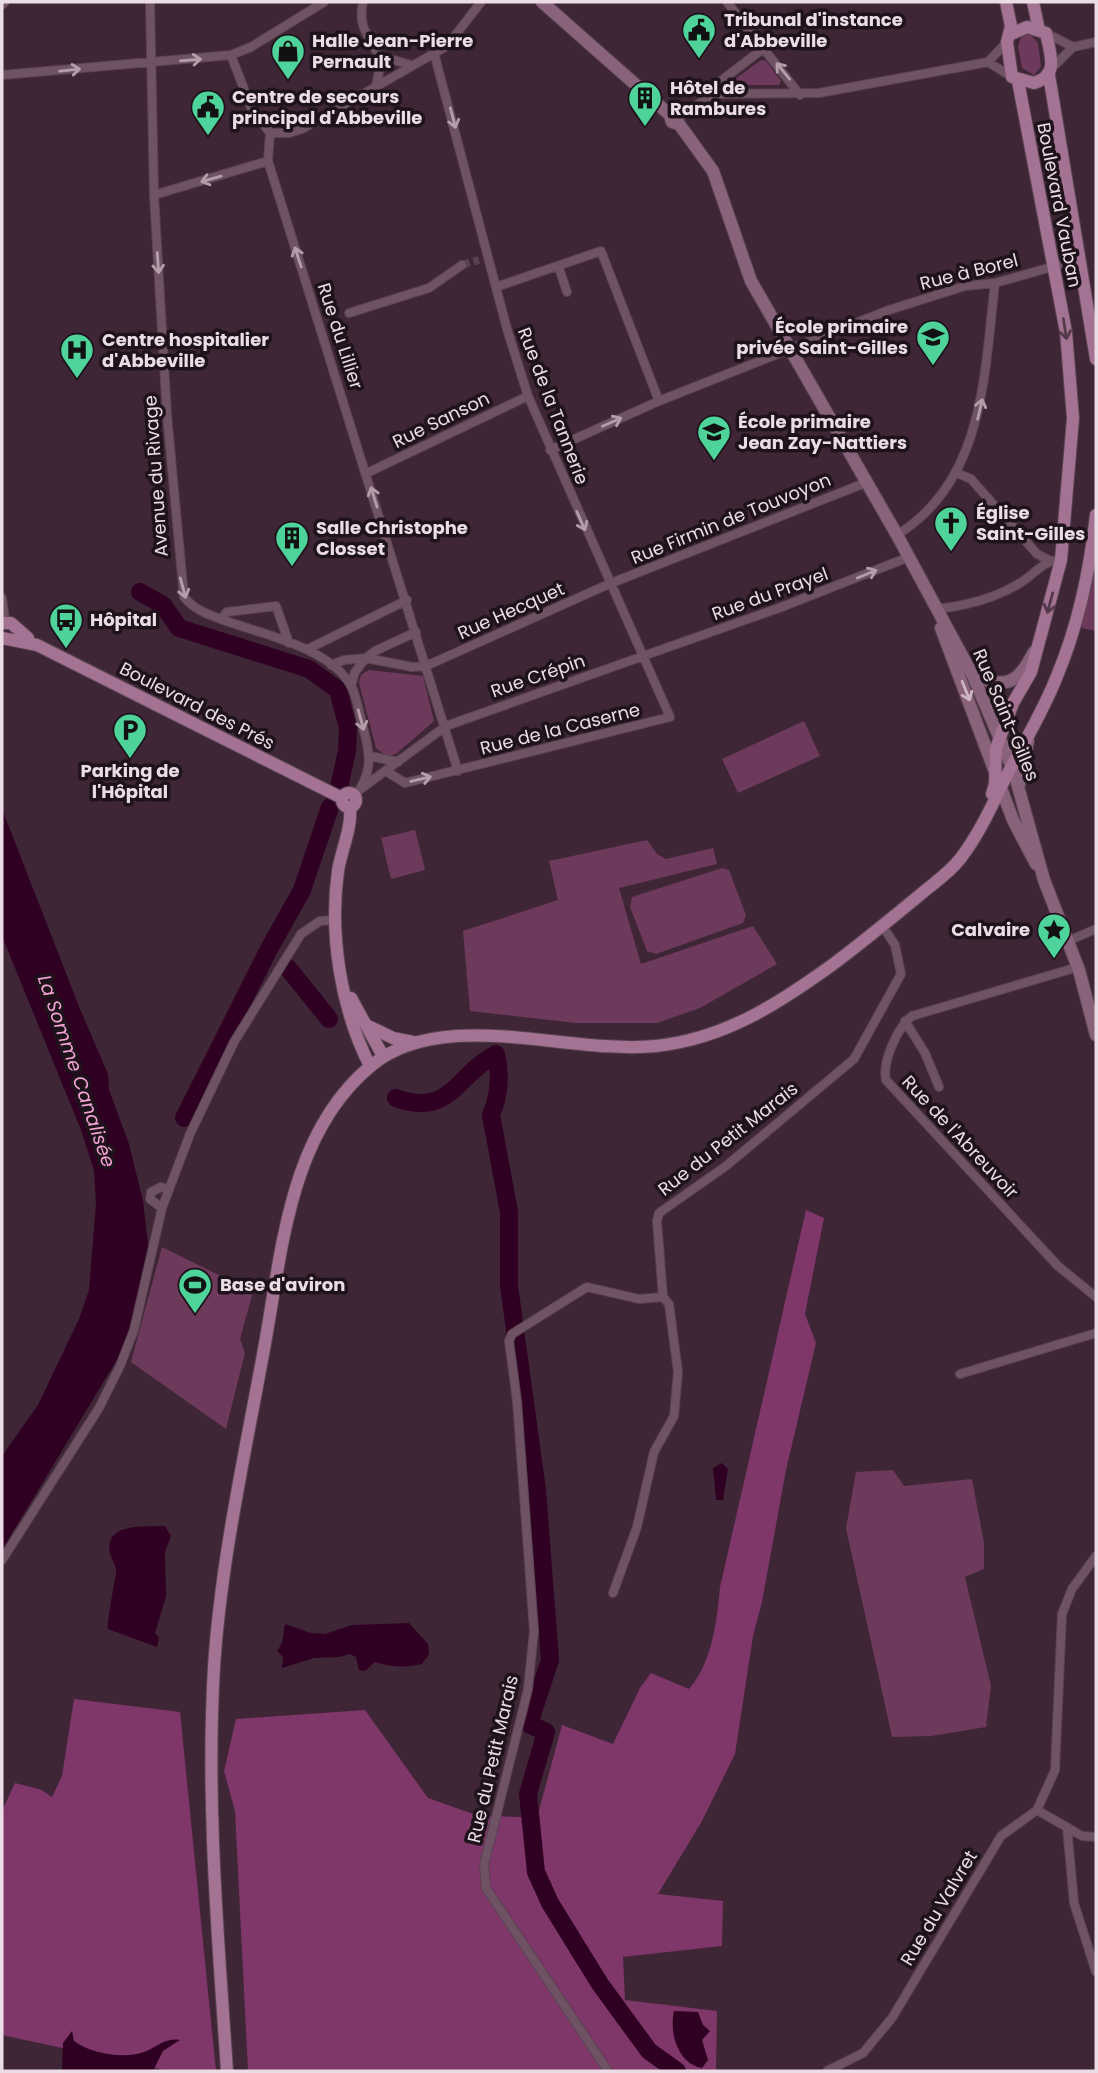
<svg xmlns="http://www.w3.org/2000/svg" width="1098" height="2073" viewBox="0 0 1098 2073" font-family="Poppins,sans-serif">
<rect width="100%" height="100%" fill="#3f2636"/>
<path fill="#6d3a5b" d="M1022,35H1031L1038,43L1041,67L1034,75L1022,68L1018,46Z
M761,60L766,61L781,81L779,85H732L731,82Z
M1096,546V631L1078,627Z
M369,670L423,676L434,721L396,754L386,756L376,748L359,683L361,675Z
M804,721L820,756L738,793L722,759Z
M415,830L425,870L391,879L381,838Z
M647,840L657,854L666,859L713,848L717,864L619,888L641,964L753,926L777,964L700,1008L657,1023H576L470,1011L463,931L558,900L549,861Z
M722,868L729,870L746,915L743,923L656,954L647,951L630,907L632,897Z
M162,1247L253,1292L240,1339L245,1353L226,1429L131,1362Z
M893,1470L904,1486L972,1479L984,1543V1569L965,1577L991,1686L986,1727L931,1736L892,1737L846,1528L856,1472Z"/>
<path fill="#7f3668" d="M806,1210L824,1218L805,1314L816,1343L786,1470L762,1602L753,1636L735,1754L702,1821L658,1894L723,1901L722,1946L623,1957L625,2000L717,2011L716,2071H248L235,1811L224,1771L236,1719L365,1710L428,1798L476,1815L537,1818L562,1725L613,1744L640,1688L651,1673L689,1689C712,1663 717,1621 720,1587Z
M74,1699L180,1712L216,2071H169L2,2035V1811L15,1783L42,1790L52,1797L62,1776Z"/>
<path fill="#300023" d="M2,809L80,1009L108,1074L109,1090L129,1144L143,1201L149,1253L126,1342L118,1358L2,1550V1456L38,1405L79,1319L89,1290L96,1204L94,1170L81,1130L2,936Z
M722,1463L728,1469L723,1500H716L713,1468Z
M165,1526L171,1536L165,1552L166,1596L155,1633L159,1637L157,1647L108,1629C107,1621 114,1585 116,1574C117,1565 112,1562 110,1553C104,1522 145,1527 165,1526Z
M409,1623L428,1644L429,1654L422,1664C406,1668 391,1667 375,1662L365,1671L359,1670L356,1657L350,1654L339,1657L314,1658L282,1668L283,1657L277,1651L282,1643L285,1624L311,1633L325,1634L352,1625Z
M674,2011L698,2012L703,2025L710,2031L702,2040L708,2060L702,2068C678,2064 669,2033 674,2011Z
M72,2031L74,2041C91,2054 124,2059 144,2052C156,2048 165,2037 180,2040L163,2051L153,2071H62L63,2043Z"/>
<g fill="none" stroke-linecap="round" stroke-linejoin="round">
<path stroke="#300023" stroke-width="18" d="M140,592L163,605L179,628L309,669L338,690L348,728L347,751L340,783
M288,968L329,1019
M396,1098C450,1118 456,1075 496,1054C501,1073 499,1097 491,1115L509,1212V1286L537,1490L550,1660L529,1724L546,1732L528,1794L536,1872L550,1903L600,1984L649,2051L677,2071
M184,1118L269,949L302,890L330,807"/>
<path stroke="#594150" stroke-width="8" stroke-dasharray="8 4" stroke-linecap="butt" d="M462,265L479,260"/>
<g stroke="#594451" stroke-width="10">
<path id="street" d="M150,2L154,195L167,415L184,597C195,611 212,616 229,622C266,635 336,650 353,690C358,702 360,718 364,731C371,757 372,774 355,796
M363,2C354,43 390,40 376,85
M727,2L800,95
M2,5L5,2
M1046,33L1073,47
M231,55L252,110L270,133L268,161L458,771
M380,56L411,65
M988,62L1012,77
M1053,67L1073,47L1096,42
M2,75L231,55L251,47L324,2
M713,94L722,80L764,48
M682,115L713,94L819,93L988,62L1007,42
M270,133H289L302,129L447,46L481,2
M154,195L268,161
M559,268L567,292
M496,287L601,251L659,401
M349,313L429,288L462,265
M550,450L659,401L889,310L965,286L995,283L1080,259
M367,473L528,396
M957,473L971,479L1037,554L1049,560
M897,535C985,480 984,374 995,283
M2,598L5,622
M936,609C965,606 994,599 1020,583C1035,574 1043,560 1061,560
M221,619L227,612L276,606L289,643
M308,649L407,600
M331,665L344,660L366,658L375,651L416,632
M351,686L355,672L366,658L412,667L426,666L609,584L865,483
M370,756L398,762
M386,771L405,783L670,717L528,396L507,329L434,53
M358,791L446,726L779,608L909,557
M1068,941L1096,929
M1078,967L912,1016C897,1028 882,1062 886,1080L1058,1266L1096,1297
M905,1021L925,1053L939,1087
M162,1208L150,1199L151,1192L161,1187L169,1190
M663,1297L657,1221L659,1213L726,1166L854,1059L901,974L895,945L883,927
M960,1374L1096,1333
M2,1560L99,1408L120,1366L134,1330L162,1208L190,1134L234,1042L301,934L320,921L336,920
M613,1593L637,1527L654,1452L674,1416L678,1372L669,1304L663,1297
M1037,1810L1055,1770L1062,1614L1072,1589L1096,1556
M1067,1827L1074,1903L1096,1972
M608,2071L486,1888L484,1865L528,1689L534,1631L517,1401L509,1341L512,1334L587,1287L639,1299L663,1297
M827,2071L863,2053L892,2018L1001,1836L1037,1810L1082,1836L1096,1837"/>
</g>
<g stroke="#594451" stroke-width="14">
<path id="secondary" d="M542,2L670,115L672,122L679,124
M679,124L713,171L751,281L897,535L973,676L1014,772L1044,880L1079,970L1096,1035
M941,628L1013,820L1036,864
M973,676C1006,689 1018,684 1034,652
M1019,785L1028,741"/>
</g>
<g stroke="#594451" stroke-width="14">
<path id="primary" d="M1006,2L1011,26L1007,42L1012,77L1034,83C1060,75 1050,54 1046,33L1027,27L1009,35
M1033,2L1039,30
M1049,75L1096,359
M2,623H11L28,638
M2,638L37,645L342,798
M342 800a7 7 0 1 1 14 0a7 7 0 1 1-14 0Z
M992,794L995,784L996,748L1013,703L1031,672L1061,560L1073,418L1066,332L1018,81
M350,808C352,828 341,851 338,871C329,935 341,1009 370,1066
M351,998L383,1056
M368,1026L393,1038L413,1042
M227,2071C218,1937 206,1801 214,1667C221,1560 245,1454 264,1349C282,1252 289,1132 372,1065C444,1006 569,1055 656,1046C724,1039 778,1004 832,965C863,942 892,918 921,894C934,883 949,873 960,859C977,837 989,812 1001,787C1019,750 1042,715 1057,676C1078,626 1090,569 1096,515"/>
</g>
<use href="#street" stroke="#6f5364" stroke-width="8"/>
<use href="#secondary" stroke="#89627b" stroke-width="12"/>
<use href="#primary" stroke="#a47292" stroke-width="12"/>
</g>
<defs><path id="oneway-shaft" d="M-6 0H5M1.5-3L5.5 0L1.5 3" fill="none" stroke-width="1.6" stroke-linecap="round" stroke-linejoin="round" transform="scale(1.75)"/></defs>
<g stroke="#b49eab">
<use href="#oneway-shaft" transform="translate(191 60) rotate(-5)"/>
<use href="#oneway-shaft" transform="translate(70 70) rotate(-6)"/>
<use href="#oneway-shaft" transform="translate(783 71) rotate(-129)"/>
<use href="#oneway-shaft" transform="translate(453 118) rotate(75)"/>
<use href="#oneway-shaft" transform="translate(211 179) rotate(164)"/>
<use href="#oneway-shaft" transform="translate(298 257) rotate(-108)"/>
<use href="#oneway-shaft" transform="translate(158 263) rotate(86)"/>
<use href="#oneway-shaft" transform="translate(980 409) rotate(-77)"/>
<use href="#oneway-shaft" transform="translate(612 422) rotate(-24)"/>
<use href="#oneway-shaft" transform="translate(374 497) rotate(-107)"/>
<use href="#oneway-shaft" transform="translate(581 521) rotate(66)"/>
<use href="#oneway-shaft" transform="translate(867 574) rotate(-22)"/>
<use href="#oneway-shaft" transform="translate(183 588) rotate(75)"/>
<use href="#oneway-shaft" transform="translate(361 720) rotate(75)"/>
<use href="#oneway-shaft" transform="translate(421 779) rotate(-13)"/>
</g>
<g stroke="#54394a">
<use href="#oneway-shaft" transform="translate(1065 329) rotate(81)"/>
<use href="#oneway-shaft" transform="translate(1050 603) rotate(105)"/>
</g>
<use stroke="#ceb7c5" href="#oneway-shaft" transform="translate(966 691) rotate(68)"/>
<defs>
<g id="civic-pin" transform="scale(1.75)"><path d="M0 17L-7.5 6A9.5 9.5 0 1 1 7.5 6Z" fill="#4ed39a" stroke="#1e131a"/><path d="M-.6-6.5H3V-4.5H.6V-3L4-1V1h2V6H-6V1h2V-1L-.6-3ZM-1.2 2.5V6h2.4V2.5Z" fill="#111"/></g>
<g id="shop-pin" transform="scale(1.75)"><path d="M0 17L-7.5 6A9.5 9.5 0 1 1 7.5 6Z" fill="#4ed39a" stroke="#1e131a"/><path d="M-5-2.5h2.3a2.7 3.5 0 0 1 5.4 0H5L5.5 6h-11ZM-1.5-2.5h3a1.5 2.3 0 0 0-3 0Z" fill="#111"/></g>
<g id="building-pin" transform="scale(1.75)"><path d="M0 17L-7.5 6A9.5 9.5 0 1 1 7.5 6Z" fill="#4ed39a" stroke="#1e131a"/><path d="M-4-6H4V6H1V3H-1V6H-4ZM-2.5-4.3h1.7v1.8h-1.7ZM.8-4.3h1.7v1.8H.8ZM-2.5-1h1.7V.8h-1.7ZM.8-1h1.7V.8H.8Z" fill="#111"/></g>
<g id="school-pin" transform="scale(1.75)"><path d="M0 17L-7.5 6A9.5 9.5 0 1 1 7.5 6Z" fill="#4ed39a" stroke="#1e131a"/><path d="M0-5L7-2L0 1L-7-2ZM-4 1L0 2.5L4 1V4Q0 6-4 4Z" fill="#111"/></g>
<g id="hospital-pin" transform="scale(1.75)"><path d="M0 17L-7.5 6A9.5 9.5 0 1 1 7.5 6Z" fill="#4ed39a" stroke="#1e131a"/><path d="M-5-5h3v3.5h4V-5h3V5h-3V1.5h-4V5h-3Z" fill="#111"/></g>
<g id="church-pin" transform="scale(1.75)"><path d="M0 17L-7.5 6A9.5 9.5 0 1 1 7.5 6Z" fill="#4ed39a" stroke="#1e131a"/><path d="M-1.2-6h2.4v3.5h3.3v2.4h-3.3V6h-2.4V-.1h-3.3v-2.4h3.3Z" fill="#111"/></g>
<g id="bus-pin" transform="scale(1.75)"><path d="M0 17L-7.5 6A9.5 9.5 0 1 1 7.5 6Z" fill="#4ed39a" stroke="#1e131a"/><path d="M-5-6H5V4H4V6H2V4H-2V6H-4V4H-5ZM-3.5-4V0h7V-4ZM-3.5 1.2v1.5H-2V1.2ZM2 1.2v1.5H3.5V1.2Z" fill="#111"/></g>
<g id="parking-pin" transform="scale(1.75)"><path d="M0 17L-7.5 6A9.5 9.5 0 1 1 7.5 6Z" fill="#4ed39a" stroke="#1e131a"/><path d="M-3.5-5.5H1a3.5 3.5 0 0 1 0 7H-1V5.5H-3.5ZM-1-3.4V-.6H.8a1.4 1.4 0 0 0 0-2.8Z" fill="#111"/></g>
<g id="sight-pin" transform="scale(1.75)"><path d="M0 17L-7.5 6A9.5 9.5 0 1 1 7.5 6Z" fill="#4ed39a" stroke="#1e131a"/><path d="M0-6L1.8-2.2L6-1.7L2.9 1.2L3.7 5.4L0 3.3L-3.7 5.4L-2.9 1.2L-6-1.7L-1.8-2.2Z" fill="#111"/></g>
<g id="stadium-pin" transform="scale(1.75)"><path d="M0 17L-7.5 6A9.5 9.5 0 1 1 7.5 6Z" fill="#4ed39a" stroke="#1e131a"/><path d="M0-5a6.5 5 0 1 0 0 10a6.5 5 0 1 0 0-10ZM-3.5-1.8h7v3.6h-7Z" fill="#111"/></g>
</defs>
<g fill-rule="evenodd">
<use href="#civic-pin" x="699" y="30"/>
<use href="#shop-pin" x="288" y="51"/>
<use href="#building-pin" x="645" y="98"/>
<use href="#civic-pin" x="208" y="107"/>
<use href="#school-pin" x="933" y="337"/>
<use href="#hospital-pin" x="77" y="350"/>
<use href="#school-pin" x="714" y="432"/>
<use href="#church-pin" x="951" y="523"/>
<use href="#building-pin" x="292" y="538"/>
<use href="#bus-pin" x="66" y="620"/>
<use href="#parking-pin" x="130" y="730"/>
<use href="#sight-pin" x="1054" y="930"/>
<use href="#stadium-pin" x="195" y="1285"/>
</g>
<g text-anchor="middle" stroke-width="7" stroke-linejoin="round" paint-order="stroke">
<g font-size="18" font-weight="bold" fill="#ecdce5" stroke="#1e131a" text-anchor="start">
<text x="724" y="26">Tribunal d'instance<tspan x="724" dy="21">d'Abbeville</tspan></text>
<text x="312" y="47">Halle Jean-Pierre<tspan x="312" dy="21">Pernault</tspan></text>
<text x="670" y="94">Hôtel de<tspan x="670" dy="21">Rambures</tspan></text>
<text x="232" y="103">Centre de secours<tspan x="232" dy="21">principal d'Abbeville</tspan></text>
<text x="908" y="333" text-anchor="end">École primaire<tspan x="908" dy="21">privée Saint-Gilles</tspan></text>
<text x="102" y="346">Centre hospitalier<tspan x="102" dy="21">d'Abbeville</tspan></text>
<text x="738" y="428">École primaire<tspan x="738" dy="21">Jean Zay-Nattiers</tspan></text>
<text x="976" y="519">Église<tspan x="976" dy="21">Saint-Gilles</tspan></text>
<text x="316" y="534">Salle Christophe<tspan x="316" dy="21">Closset</tspan></text>
<text x="90" y="626">Hôpital</text>
<text x="130" y="777" text-anchor="middle">Parking de<tspan x="130" dy="21">l'Hôpital</tspan></text>
<text x="1030" y="936" text-anchor="end">Calvaire</text>
<text x="220" y="1291">Base d'aviron</text>
</g>
<g font-size="18" fill="#ecdce5" stroke="#1e131a">
<text transform="translate(1059 205) rotate(79)" y="6">Boulevard Vauban</text>
<text transform="translate(969 272) rotate(-14)" y="6">Rue à Borel</text>
<text transform="translate(340 336) rotate(72)" y="6">Rue du Lillier</text>
<text transform="translate(553 406) rotate(69)" y="6">Rue de la Tannerie</text>
<text transform="translate(441 420) rotate(-26)" y="6">Rue Sanson</text>
<text transform="translate(156 476) rotate(-94)" y="6">Avenue du Rivage</text>
<text transform="translate(731 519) rotate(-22)" y="6">Rue Firmin de Touvoyon</text>
<text transform="translate(770 594) rotate(-20)" y="6">Rue du Prayel</text>
<text transform="translate(511 611) rotate(-24)" y="6">Rue Hecquet</text>
<text transform="translate(538 676) rotate(-19)" y="6">Rue Crépin</text>
<text transform="translate(197 706) rotate(27)" y="6">Boulevard des Prés</text>
<text transform="translate(1006 715) rotate(67)" y="6">Rue Saint-Gilles</text>
<text transform="translate(560 729) rotate(-14)" y="6">Rue de la Caserne</text>
<text transform="translate(960 1137) rotate(47)" y="6">Rue de l'Abreuvoir</text>
<text transform="translate(728 1139) rotate(-38)" y="6">Rue du Petit Marais</text>
<text transform="translate(493 1759) rotate(-77)" y="6">Rue du Petit Marais</text>
<text transform="translate(939 1908) rotate(-59)" y="6">Rue du Valvret</text>
</g>
<g font-size="19" font-style="italic" fill="#f4a1d6" stroke="#1e131a">
<text transform="translate(77 1071) rotate(71)" y="7">La Somme Canalisée</text>
</g>
</g>
<rect width="1098" height="2073" fill="none" stroke="#ecdce5" stroke-width="7"/>
</svg>
